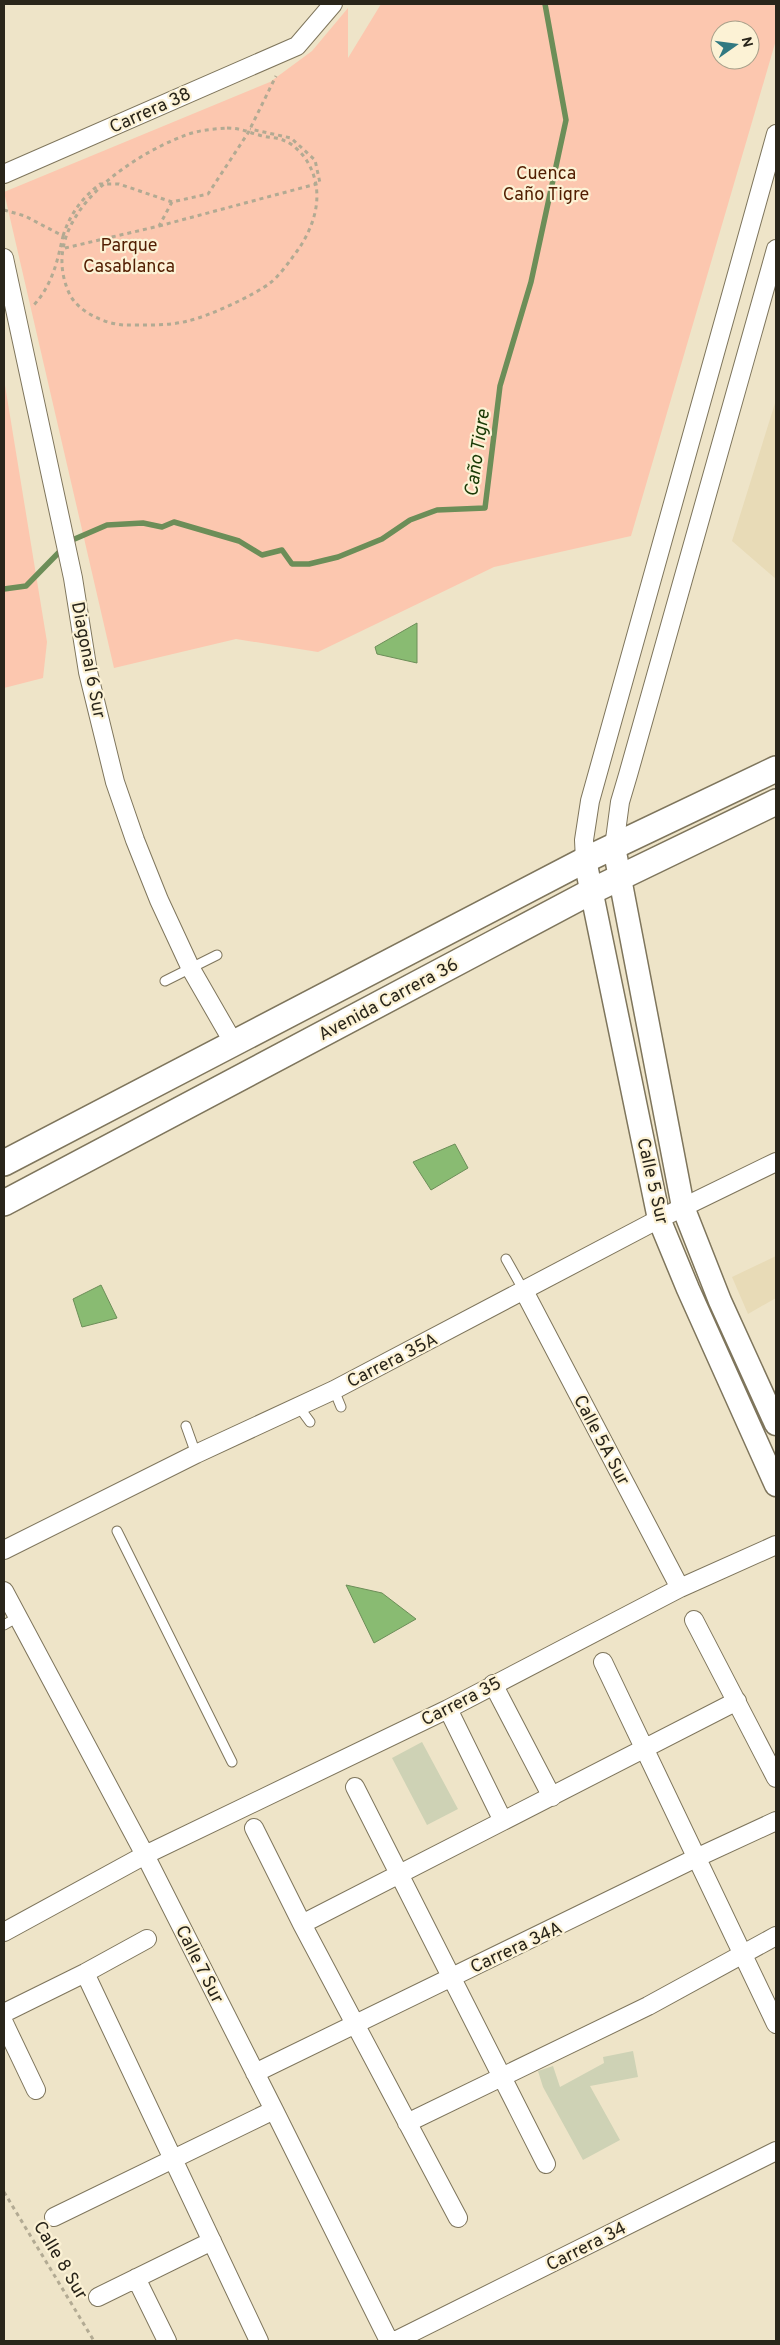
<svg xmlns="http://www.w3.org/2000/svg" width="780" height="2345" viewBox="0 0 780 2345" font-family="Overpass,sans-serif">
<rect width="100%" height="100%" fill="#eee4c8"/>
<path fill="#e8dbb7" d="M776,400V579L732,541Z
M776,1256V1298L748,1314L732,1277Z"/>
<path fill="#fcc7af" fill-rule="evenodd" d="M381,4H776V40L631,536L494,567L318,652L236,639L114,668L4,192L270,82L312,51L348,8V58ZM720,30H750V60H720Z
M4,379L47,642L43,678L4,688Z"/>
<path fill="#89bb72" stroke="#6c8e58" d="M417,623V663L377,654L375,647Z
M455,1144L468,1168L431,1190L413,1162Z
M101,1285L117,1318L82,1327L73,1299Z
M346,1585L382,1593L416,1619L374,1643Z"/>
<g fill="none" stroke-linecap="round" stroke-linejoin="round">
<path stroke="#6c8e58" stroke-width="5.5" d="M4,589L26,586L70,541L107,525L143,523L162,527L174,522L239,541L262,555L282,550L292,564H309L338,557L382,539L410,520L437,510L485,508L500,386L531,282L566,120L545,4"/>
</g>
<path fill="#ced2b5" d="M422,1742L458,1809L427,1825L392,1758Z
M633,2051L638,2077L590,2086L620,2140L583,2160L543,2087L538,2071L553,2066L560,2087L604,2063L603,2057Z"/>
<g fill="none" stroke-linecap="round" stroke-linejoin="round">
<g stroke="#7e755c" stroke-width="11">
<path id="service" d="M165,981L217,955
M506,1259L524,1291
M334,1390L341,1407
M299,1407L310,1422
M186,1426L196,1454
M117,1531L232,1762
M4,1625L18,1617"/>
</g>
<g stroke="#7e755c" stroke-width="20">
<path id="minor" d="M4,174L297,46L333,4
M4,258L73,578L88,672L115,782L135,840L159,900L191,969L233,1042
M614,847L620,802L628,775L776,249
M585,860L584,840L590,801L776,134
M524,1291L680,1588
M4,1550L196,1454L334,1390L659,1219L776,1162
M4,1591L145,1855L274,2110L389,2341
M694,1620L776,1778
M603,1662L776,2024
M493,1684L552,1797
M448,1709L503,1821
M355,1787L546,2164
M254,1828L302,1924L458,2218
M302,1924L737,1701
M4,1932L145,1855L448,1709L680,1588L776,1545
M85,1973L259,2341
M4,2013L85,1973L147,1939
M4,2023L36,2090
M255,2073L696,1858L776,1821
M407,2123L648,2006L776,1936
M54,2217L274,2110
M136,2278L167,2341
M98,2297L212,2241
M395,2341L776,2151"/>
</g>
<g stroke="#7e755c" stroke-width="25">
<path id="tertiary" d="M614,847L683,1207L720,1301L776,1424
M585,860L659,1219L688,1289L776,1485"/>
</g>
<g stroke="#7e755c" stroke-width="28">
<path id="secondary" d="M4,1163L585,860L776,769
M4,1203L592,891L776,802"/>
</g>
<path stroke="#b2aa93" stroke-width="3" stroke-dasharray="4 4" stroke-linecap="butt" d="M227,128C241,128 247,132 259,135C267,138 278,137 285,141C293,144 303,154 307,161C327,194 314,230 292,258C286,266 278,277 270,283C253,296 209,316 188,321C168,326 144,325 124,325C105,324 79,312 70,295C34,220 127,157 186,135C199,130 213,129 227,128Z
M4,210L25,216L63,236C57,263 52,286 32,307
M159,226L320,183L315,160L291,138L250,129
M63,236C70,214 82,198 100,184H119L172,202L208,194L248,133L276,76
M65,248L159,226L172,202
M4,2192L94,2341"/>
<use href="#service" stroke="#fff" stroke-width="9"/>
<use href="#minor" stroke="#fff" stroke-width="18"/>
<use href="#tertiary" stroke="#fff" stroke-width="22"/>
<use href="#secondary" stroke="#fff" stroke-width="25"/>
</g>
<g text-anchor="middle" stroke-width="4.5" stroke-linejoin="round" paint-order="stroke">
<g font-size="18" fill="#29251a" stroke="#fcf2d5">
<text transform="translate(150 110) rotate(-24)" y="6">Carrera 38</text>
<text transform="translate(89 660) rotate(79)" y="6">Diagonal 6 Sur</text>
<text transform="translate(388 999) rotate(-28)" y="6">Avenida Carrera 36</text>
<text transform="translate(653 1181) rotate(77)" y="6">Calle 5 Sur</text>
<text transform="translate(392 1360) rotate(-27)" y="6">Carrera 35A</text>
<text transform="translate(602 1440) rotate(62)" y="6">Calle 5A Sur</text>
<text transform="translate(461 1701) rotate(-27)" y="6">Carrera 35</text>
<text transform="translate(516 1947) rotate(-25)" y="6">Carrera 34A</text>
<text transform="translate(200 1964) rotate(63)" y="6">Calle 7 Sur</text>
<text transform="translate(586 2246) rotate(-27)" y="6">Carrera 34</text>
<text transform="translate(61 2260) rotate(59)" y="6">Calle 8 Sur</text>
</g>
<g font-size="18" fill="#521e02" stroke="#fcf2d5">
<text x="546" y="179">Cuenca<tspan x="546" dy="21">Caño Tigre</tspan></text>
<text x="129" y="251">Parque<tspan x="129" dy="21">Casablanca</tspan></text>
</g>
<g font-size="19" font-style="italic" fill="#1b3b07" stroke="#fcf2d5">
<text transform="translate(476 453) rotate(-82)" y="7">Caño Tigre</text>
</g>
</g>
<rect width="780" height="2345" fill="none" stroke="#29251a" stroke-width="10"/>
<g transform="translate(735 45) rotate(76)"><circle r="24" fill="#fcf2d5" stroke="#a8a08a"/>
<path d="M0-4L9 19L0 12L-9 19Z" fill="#317981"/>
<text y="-8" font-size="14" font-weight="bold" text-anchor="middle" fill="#29251a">N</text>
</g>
</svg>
